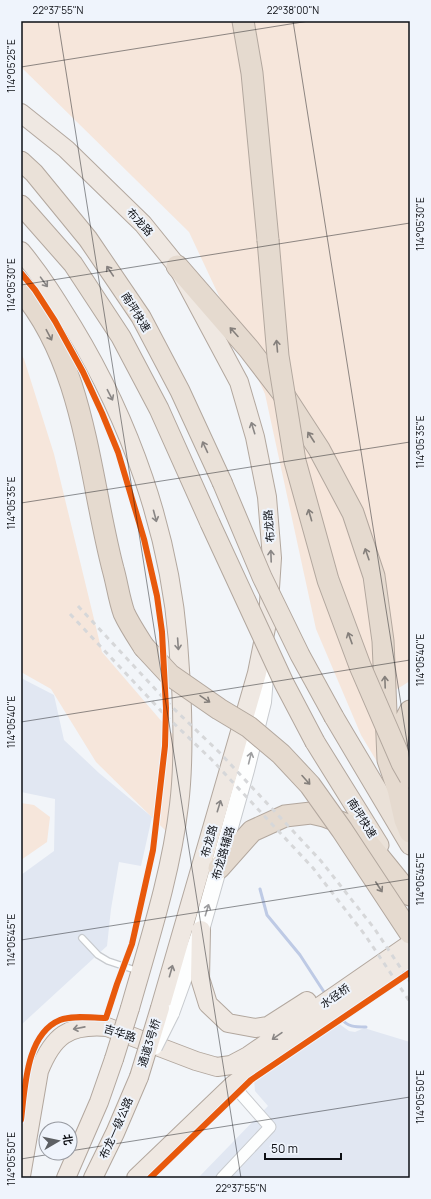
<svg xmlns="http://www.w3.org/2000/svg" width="431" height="1199" viewBox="0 0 431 1199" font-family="Manrope,'Noto Sans SC',sans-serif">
<rect width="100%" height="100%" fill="#f2f5f9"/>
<path fill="#e1e7f2" d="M21,678L54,695L64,740L99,773L152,817L141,866L119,862L111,909L107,946L21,1025V875L54,851L55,799L21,792Z
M338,1023L349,1031L355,1032L364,1028L410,1042V1178H198L268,1106L255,1091L254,1079Z"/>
<path fill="#f6e6db" d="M21,21H410V681L394,691L385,775L361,735L316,629L265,394L189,232L21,67Z
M21,354L24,359L54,454L102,652L182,745L171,836L96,762L51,689L21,672Z
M21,803L34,805L50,817L47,842L21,860Z"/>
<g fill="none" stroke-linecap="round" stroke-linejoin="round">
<path stroke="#becae5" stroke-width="3" d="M260,889L267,915L300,955L326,995
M341,1018C347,1027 355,1027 366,1027"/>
<g stroke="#c7cace" stroke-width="8">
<path id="service" d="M82,938L98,955L108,961L138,971"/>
</g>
<g stroke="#c7cace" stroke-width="13">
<path id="minor" d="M222,1178L270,1127L233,1085"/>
</g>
<g stroke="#c7cace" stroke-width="18">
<path id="secondary" d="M171,1013L201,930L246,770L263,702L267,651"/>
</g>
<g stroke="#b2a79e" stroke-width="20">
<path id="primary" d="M21,113L66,149L143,224L177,266L239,382L255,437L267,497L272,558L268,618L257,673L160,1008
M21,251C41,275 57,301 73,327C130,421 169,531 178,641C179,655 180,670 181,685C183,725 184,765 179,805C171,874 149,941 130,1008
M201,930L200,978L208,1004L228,1023L255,1028L268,1026L307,1001
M21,1176L39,1071C53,1036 68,1024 107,1027L196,1061L217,1067L231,1065L248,1056L410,944
M66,1178L99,1102L114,1059
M93,1178L115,1133L139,1077
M136,1178L233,1085L265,1061L410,964"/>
</g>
<g stroke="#b2a79e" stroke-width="21">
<path id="trunk" d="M21,161L34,173L88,239L141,317L180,391L222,482
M21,205L73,264L121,337L159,409L210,523
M334,717L410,845
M315,742L379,845"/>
</g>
<g stroke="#b2a79e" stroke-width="23">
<path id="motorway" d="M243,21L252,73L268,240
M177,266L249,349L282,392L319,449L353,513L374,576L383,641L388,760L398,789L405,820L410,832
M21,290C85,365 89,477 113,569C117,583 119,599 124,613C129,624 137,636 144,647
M395,755L398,734L410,711
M219,868L252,831L285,816L311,813L324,816L348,825L359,832L410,895"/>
</g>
<use href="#service" stroke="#fdfefe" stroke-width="5.5"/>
<use href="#minor" stroke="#fdfefe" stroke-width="11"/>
<use href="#secondary" stroke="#fdfefe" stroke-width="16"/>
<use href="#primary" stroke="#efe8e2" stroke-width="18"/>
<use href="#trunk" stroke="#eae1d8" stroke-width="19"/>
<use href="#motorway" stroke="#e5dacf" stroke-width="21"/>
<path stroke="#d6d7d9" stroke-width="3" stroke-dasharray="5 5" stroke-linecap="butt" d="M78,606L171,706L220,753L321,861L374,928L410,982
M70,614L164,714L212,760L313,868L365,935L410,1002"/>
<g stroke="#c7cace" stroke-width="18" stroke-linecap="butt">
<path id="secondary-bridge" d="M154,1047L171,1013"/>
</g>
<g stroke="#b2a79e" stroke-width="20" stroke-linecap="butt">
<path id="primary-bridge" d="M114,1059L130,1008
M139,1077L160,1008"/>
</g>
<g stroke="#b2a79e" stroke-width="21" stroke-linecap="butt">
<path id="trunk-bridge" d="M222,482L262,577L300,655L334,717
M210,523L284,683L315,742"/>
</g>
<g stroke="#b2a79e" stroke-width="23" stroke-linecap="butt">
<path id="motorway-bridge" d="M268,240L278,356L295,461L328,580L360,666L402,763L410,777
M144,647L170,675L219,709L249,727L281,754L310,785L342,830L410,933"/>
</g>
<use href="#secondary-bridge" stroke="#fdfefe" stroke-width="16"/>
<use href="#primary-bridge" stroke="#efe8e2" stroke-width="18"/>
<use href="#trunk-bridge" stroke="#eae1d8" stroke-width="19"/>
<use href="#motorway-bridge" stroke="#e5dacf" stroke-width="21"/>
<g stroke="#eff4fc" stroke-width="8">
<path id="cycleway" d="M21,273L35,290L55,321L83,372L102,413L118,452L144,539L157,596L162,632L166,708L165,746L153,850L132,944L117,984L106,1018C93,1018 72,1015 60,1020C26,1034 25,1088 21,1120
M150,1178L251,1080L409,973"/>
</g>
<use href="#cycleway" stroke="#e8590c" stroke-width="6"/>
</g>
<defs><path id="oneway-shaft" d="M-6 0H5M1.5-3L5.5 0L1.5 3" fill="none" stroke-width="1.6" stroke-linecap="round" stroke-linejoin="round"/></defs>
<g stroke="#878280">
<use href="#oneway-shaft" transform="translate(110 271) rotate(-124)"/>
<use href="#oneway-shaft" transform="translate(205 447) rotate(-115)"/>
</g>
<g stroke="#898685">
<use href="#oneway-shaft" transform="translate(44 282) rotate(54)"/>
<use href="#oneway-shaft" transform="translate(110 395) rotate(63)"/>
<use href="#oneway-shaft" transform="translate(253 428) rotate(-107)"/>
<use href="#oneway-shaft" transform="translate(155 516) rotate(75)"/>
<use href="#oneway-shaft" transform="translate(271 556) rotate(-92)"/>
<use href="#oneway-shaft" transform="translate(178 644) rotate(86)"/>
<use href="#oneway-shaft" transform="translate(219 806) rotate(-73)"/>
<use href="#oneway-shaft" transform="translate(171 971) rotate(-74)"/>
<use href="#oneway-shaft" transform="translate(79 1028) rotate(169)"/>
<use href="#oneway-shaft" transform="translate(277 1036) rotate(145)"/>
</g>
<g stroke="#847f7b">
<use href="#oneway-shaft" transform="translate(234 332) rotate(-132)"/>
<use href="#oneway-shaft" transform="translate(49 335) rotate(62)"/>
<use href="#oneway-shaft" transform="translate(277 346) rotate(-95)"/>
<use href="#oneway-shaft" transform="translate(311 437) rotate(-123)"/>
<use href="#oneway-shaft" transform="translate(310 515) rotate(-106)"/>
<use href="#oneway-shaft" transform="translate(367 554) rotate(-109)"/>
<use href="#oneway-shaft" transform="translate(350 638) rotate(-110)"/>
<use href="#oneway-shaft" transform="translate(385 682) rotate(-92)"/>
<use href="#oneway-shaft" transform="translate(205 699) rotate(34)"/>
<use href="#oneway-shaft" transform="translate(306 780) rotate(48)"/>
<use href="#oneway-shaft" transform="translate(379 887) rotate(57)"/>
</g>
<g stroke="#9d9ea0">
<use href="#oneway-shaft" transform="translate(250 758) rotate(-76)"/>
<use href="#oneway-shaft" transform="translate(207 910) rotate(-73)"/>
</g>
<path fill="none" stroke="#0d0f14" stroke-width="1" stroke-opacity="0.45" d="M58,21L241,1178M293,21L410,761M21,67L309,21M21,285L410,223M21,503L410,442M21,722L410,660M21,940L410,879M70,1151L410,1097M21,1159L57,1153"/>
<g text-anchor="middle" stroke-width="4" stroke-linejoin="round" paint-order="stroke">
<g font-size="11" fill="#0d0f14" stroke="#eff4fc">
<text transform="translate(140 222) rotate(48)" y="4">布龙路</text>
<text transform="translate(136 312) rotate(58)" y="4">南坪快速</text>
<text transform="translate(269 526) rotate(-95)" y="4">布龙路</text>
<text transform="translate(362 818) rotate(58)" y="4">南坪快速</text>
<text transform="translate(209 841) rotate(-74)" y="4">布龙路</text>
<text transform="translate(223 853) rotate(-74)" y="4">布龙路辅路</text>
<text transform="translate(335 996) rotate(-35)" y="4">水径桥</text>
<text transform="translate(120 1033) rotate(18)" y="4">吉华路</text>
<text transform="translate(149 1043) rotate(-73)" y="4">通道3号桥</text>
<text transform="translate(116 1128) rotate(-66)" y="4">布龙一级公路</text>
</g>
</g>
<rect width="431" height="1199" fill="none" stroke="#eff4fc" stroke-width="44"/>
<g transform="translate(58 1141) rotate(81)"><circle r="19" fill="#eff4fc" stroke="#95989f"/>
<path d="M0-3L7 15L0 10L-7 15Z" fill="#5d6064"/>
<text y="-6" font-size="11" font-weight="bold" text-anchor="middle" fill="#0d0f14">北</text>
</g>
<path d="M265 1153v6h76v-6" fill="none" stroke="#0d0f14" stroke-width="2"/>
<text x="271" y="1153" font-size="12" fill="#0d0f14" stroke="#eff4fc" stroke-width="3" paint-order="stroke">50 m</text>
<rect x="22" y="22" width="387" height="1155" fill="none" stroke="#0d0f14" stroke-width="1.5"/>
<g font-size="10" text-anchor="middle" fill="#0d0f14">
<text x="58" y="14">22°37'55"N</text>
<text x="293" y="14">22°38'00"N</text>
<text transform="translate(11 66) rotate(-90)" y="4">114°05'25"E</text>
<text transform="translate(420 224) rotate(-90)" y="4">114°05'30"E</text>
<text transform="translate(11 285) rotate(-90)" y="4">114°05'30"E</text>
<text transform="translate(420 442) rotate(-90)" y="4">114°05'35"E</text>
<text transform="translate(11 503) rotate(-90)" y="4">114°05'35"E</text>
<text transform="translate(420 660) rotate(-90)" y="4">114°05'40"E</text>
<text transform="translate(11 722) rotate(-90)" y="4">114°05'40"E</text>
<text transform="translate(420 879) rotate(-90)" y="4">114°05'45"E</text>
<text transform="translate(11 940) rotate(-90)" y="4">114°05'45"E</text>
<text transform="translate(420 1097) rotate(-90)" y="4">114°05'50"E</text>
<text transform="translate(11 1159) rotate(-90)" y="4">114°05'50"E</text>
<text x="241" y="1192">22°37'55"N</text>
</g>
</svg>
